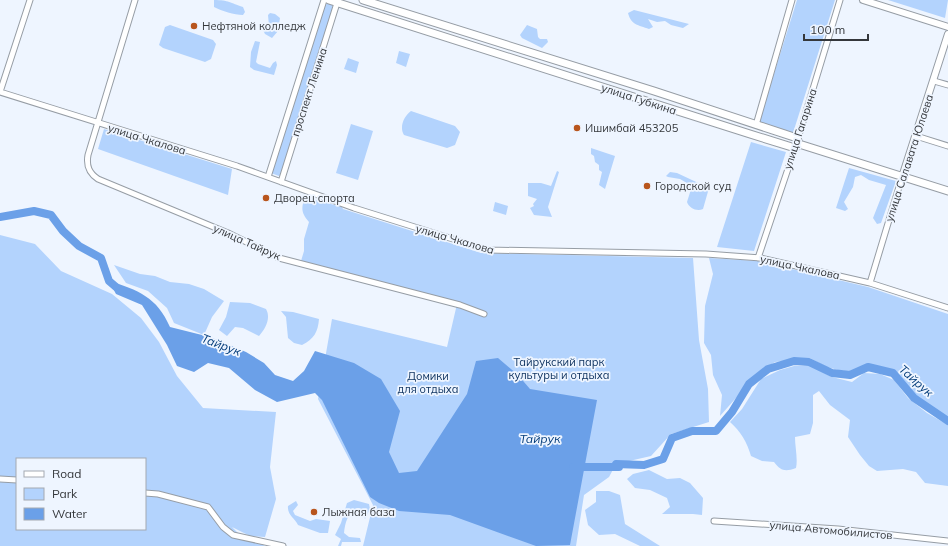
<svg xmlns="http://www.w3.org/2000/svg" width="948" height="546" viewBox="0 0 948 546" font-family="Mulish,sans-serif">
<rect width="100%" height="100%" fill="#eef5ff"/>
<path fill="#b3d3fd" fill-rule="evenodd" d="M214,0C229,0 230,3 243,7L245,12L243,15C234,15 222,11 214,7Z
M797,0H835L793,133L759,122Z
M888,0H948L945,18Z
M328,3L332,4L333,8L282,173L279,176L271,173L324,6Z
M634,10L689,24L683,28L671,25L665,21L657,22L648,19L653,27L649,29C638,25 631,25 628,13Z
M270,13L275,14L280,18L278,31L272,38L265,34L263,30L269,26L268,15Z
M170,25L213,40L216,44L211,59L205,62L163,48L159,45L165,27Z
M527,25L537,29L538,37L540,39H547L548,42L542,48L522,38L520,35Z
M255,41L260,42L256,62L258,64L270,68L273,63L276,61L277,65L274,75L254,70L250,67L251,52Z
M399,51L410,54L406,67L396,63Z
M348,58L359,62L356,73L344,69Z
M411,111L455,126L460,132L455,145L447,148L404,135C399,127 404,116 411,111Z
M351,124L373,131L358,180L336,173Z
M104,129L232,169L228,195L98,149Z
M751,142L786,152L754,251L717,247Z
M591,148L615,156L605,189L599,185L602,172L599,170V165L595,162L594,156L591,154Z
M849,168L896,181L881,223L877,224L873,218L886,185L869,180L861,175L855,177L853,187L844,202L848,209L845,211L836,208Z
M557,171L559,172L548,207L552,217L534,215L530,208L534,206L533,204L537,199L528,196V183H541L551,186Z
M670,172L677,173L709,188L703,209C697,212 689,208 687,202L692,186L680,179L668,177L666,176Z
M305,197L342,207L343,209L481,253L693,258L699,340L708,389L709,422L671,434L651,456L616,464L609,477L584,495L576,546H363L373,505L318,399L332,319L447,347L457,304L301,261L304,251V239L309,222C301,213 301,208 305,197Z
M495,202L508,206L506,215L493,211Z
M0,235L35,244L61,271L112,294L141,318L159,342L177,376L203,408L276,412L270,467L276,499L265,537L250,536L232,527L238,533L265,546H0ZM17,459H145V529H17Z
M709,258L758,261L868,287L948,314V418L916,396L895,372L874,366H862L853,372L838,370L827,367L810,358L775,362L759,372L720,416L722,395L713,375L711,355L704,343L705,306L713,274Z
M114,265L140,274L155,276L170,282L189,284L204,289L224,301L212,317L204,335L174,323L167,308L148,291L126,283Z
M230,302L250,303L266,309C271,318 266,328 259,336L243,328L235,327L227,336L219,330L226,317Z
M281,311L293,312L319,319C318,332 314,339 302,345L294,343L288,338L286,317Z
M794,366H811L832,377L852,382L864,373L880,374L894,380L908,398L927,413L948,425V486L925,483L916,472L903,469L877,471L869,466L860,455L848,437L850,420L830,405L819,391L813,395V423L810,434L795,437C795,447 798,459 796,468C785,472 781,471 774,462L762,461L751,456C747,442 741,432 730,422L742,409L761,379L780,370Z
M649,470L667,479L680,478L690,483L703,498L702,515L693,514H662L670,507L667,498L650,490L635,488L627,479L633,474Z
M596,491H609L620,495L625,524L660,546H640L615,534L599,535L588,525L585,510L596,502Z
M354,500L369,504L370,509L365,519L362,510L358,508C348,511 345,523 344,533L349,537L360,538L361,542H342L341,546H338L341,539L335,535L341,523L347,503Z
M296,501L298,505L293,511L295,515L310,521L316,519L330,521L328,533H320L298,525C295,518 287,515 288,506Z"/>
<path fill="#6ba0e8" d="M109,281C138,290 157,297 170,327L210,337L246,352L264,363L275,375L293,381L304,371L315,351L354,363L381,379L400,411L389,452L399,473L417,471L467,394L476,361L498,358L518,375L530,389L597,400L570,545L536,546L450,515L399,511L379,503L370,497L322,400L315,393L277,402L255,390L229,368L208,363L194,372L177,366L167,345L142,305L116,294Z"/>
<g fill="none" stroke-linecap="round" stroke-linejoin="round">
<path stroke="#6ba0e8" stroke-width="8" d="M0,217L34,211L51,215L63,231L79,246L101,258L109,281L116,287
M573,467H619L616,464L644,465L663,459L672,438L692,431H716L732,412L749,384L768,369L794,361L809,362L832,373L850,375L868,367L893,373L914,398L948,421"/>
<g stroke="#969da5" stroke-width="7">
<path id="minor" d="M135,0L88,155C86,166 89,173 98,179L228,233L279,258L460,305L484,314
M934,81L948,85
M0,92L237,166L354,208L488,250L706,254L761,258L870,283L948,308
M0,92L30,0
M756,125L792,0
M916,136L948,146
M268,177L324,0
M281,182L337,3
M758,258L795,148L840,0
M870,283L902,177
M0,479L17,480
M145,493L158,494L208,507L223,527L233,535L283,546
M714,521L838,529L948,541"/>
</g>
<g stroke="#969da5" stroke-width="8">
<path id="tertiary" d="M863,0L948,27
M902,177L948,34"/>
</g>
<g stroke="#969da5" stroke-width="9">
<path id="secondary" d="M329,0L750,134L795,148L799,144L948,191
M363,0L654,91L797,138L799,144"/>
</g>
<use href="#minor" stroke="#fff" stroke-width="5"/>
<use href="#tertiary" stroke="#fff" stroke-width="6"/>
<use href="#secondary" stroke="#fff" stroke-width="7"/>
</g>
<g fill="#b8551d" stroke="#eef5ff" stroke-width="1.5">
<circle cx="194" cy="26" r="4"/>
<circle cx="577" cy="128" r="4"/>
<circle cx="647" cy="186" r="4"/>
<circle cx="266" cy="198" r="4"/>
<circle cx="314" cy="512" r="4"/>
</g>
<g text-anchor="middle" stroke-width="3.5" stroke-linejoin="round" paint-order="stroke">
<g font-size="11" fill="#34373b" stroke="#eef5ff" text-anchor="start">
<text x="202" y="30">Нефтяной колледж</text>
<text x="585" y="132">Ишимбай 453205</text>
<text x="655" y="190">Городской суд</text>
<text x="274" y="202">Дворец спорта</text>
<text x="322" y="516">Лыжная база</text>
</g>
<g font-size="11" fill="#34373b" stroke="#eef5ff">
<text transform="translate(309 92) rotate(-72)" y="4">проспект Ленина</text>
<text transform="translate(639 99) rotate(18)" y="4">улица Губкина</text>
<text transform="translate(800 129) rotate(-72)" y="4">улица Гагарина</text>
<text transform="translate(147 139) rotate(17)" y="4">улица Чкалова</text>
<text transform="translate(909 158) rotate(-72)" y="4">улица Салавата Юлаева</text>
<text transform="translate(455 239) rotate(16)" y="4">улица Чкалова</text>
<text transform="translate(247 242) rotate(24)" y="4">улица Тайрук</text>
<text transform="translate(800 267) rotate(12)" y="4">улица Чкалова</text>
<text transform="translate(831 530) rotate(5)" y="4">улица Автомобилистов</text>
</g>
<g font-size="11" fill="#103461" stroke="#eef5ff">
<text x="559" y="366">Тайрукский парк<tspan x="559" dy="13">культуры и отдыха</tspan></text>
<text x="428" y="380">Домики<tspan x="428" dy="13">для отдыха</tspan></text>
</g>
<g font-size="12" font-style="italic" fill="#023b7a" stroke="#eef5ff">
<text transform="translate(221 345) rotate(21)" y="4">Тайрук</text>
<text transform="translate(916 381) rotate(42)" y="4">Тайрук</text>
<text x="540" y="443">Тайрук</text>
</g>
</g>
<rect x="16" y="458" width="130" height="72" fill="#eef5ff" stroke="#a4a9b1"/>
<rect x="24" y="471" width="20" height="6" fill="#ffffff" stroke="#a4a9b1"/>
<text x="52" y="478" font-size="12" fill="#34373b">Road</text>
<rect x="24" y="488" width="20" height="12" fill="#b3d3fd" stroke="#a4a9b1"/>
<text x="52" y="498" font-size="12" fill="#34373b">Park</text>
<rect x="24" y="508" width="20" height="12" fill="#6ba0e8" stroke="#a4a9b1"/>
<text x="52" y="518" font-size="12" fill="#34373b">Water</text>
<path d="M804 34v6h64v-6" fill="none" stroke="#34373b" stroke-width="2"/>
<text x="810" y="34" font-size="12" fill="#34373b" stroke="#eef5ff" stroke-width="3" paint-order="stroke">100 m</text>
</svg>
